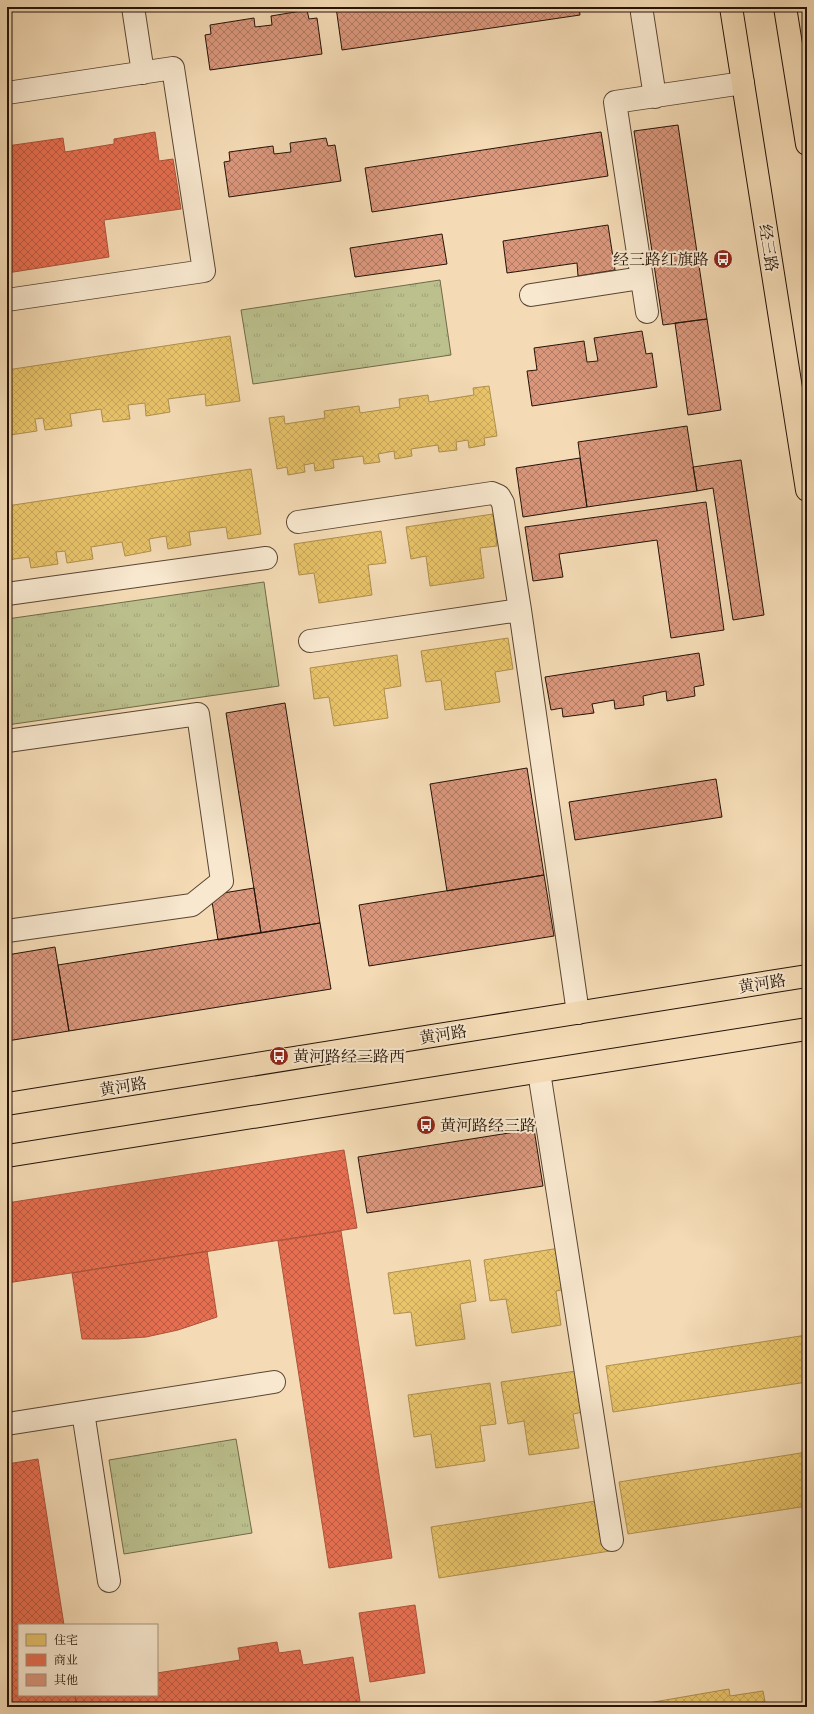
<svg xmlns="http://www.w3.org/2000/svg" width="814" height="1714" font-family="'IM FELL Great Primer','Noto Serif SC',serif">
<defs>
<pattern id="grass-tufts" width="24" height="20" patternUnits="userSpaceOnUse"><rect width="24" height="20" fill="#bbc08d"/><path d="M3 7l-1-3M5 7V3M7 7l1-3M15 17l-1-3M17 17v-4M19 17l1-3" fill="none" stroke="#a1a478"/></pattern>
<pattern id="homes-cross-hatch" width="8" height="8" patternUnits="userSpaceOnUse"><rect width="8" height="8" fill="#e9c46a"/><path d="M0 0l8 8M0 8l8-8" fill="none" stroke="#c8a85a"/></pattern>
<pattern id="shops-cross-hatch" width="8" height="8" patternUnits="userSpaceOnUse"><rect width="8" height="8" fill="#e76f51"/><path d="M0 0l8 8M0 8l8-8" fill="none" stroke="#bb5a41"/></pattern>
<pattern id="building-cross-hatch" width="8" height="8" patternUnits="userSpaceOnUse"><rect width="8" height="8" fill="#da977c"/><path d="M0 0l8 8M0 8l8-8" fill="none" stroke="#b17a64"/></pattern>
</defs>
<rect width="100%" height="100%" fill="#f4dbb5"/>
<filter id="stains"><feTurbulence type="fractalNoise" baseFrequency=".005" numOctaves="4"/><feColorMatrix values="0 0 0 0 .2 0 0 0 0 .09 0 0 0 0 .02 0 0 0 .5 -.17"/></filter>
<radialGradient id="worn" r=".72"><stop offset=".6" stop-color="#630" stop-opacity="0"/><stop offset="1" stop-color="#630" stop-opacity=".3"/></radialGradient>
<!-- grass -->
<path fill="url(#grass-tufts)" stroke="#706a4a" d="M 440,280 L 451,355 L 253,384 L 241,310 Z
M 264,582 L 279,686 L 7,725 L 7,619 Z
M 236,1439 L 252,1533 L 124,1554 L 109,1460 Z"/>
<!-- homes -->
<path fill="url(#homes-cross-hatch)" stroke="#ae8f4d" d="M 230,336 L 240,401 L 206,406 L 205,394 L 168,399 L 170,412 L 146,416 L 145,403 L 128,405 L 130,419 L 103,422 L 101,409 L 70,414 L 72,426 L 45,430 L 43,418 L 35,419 L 37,431 L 10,435 L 7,423 L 7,370 Z
M 489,386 L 497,436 L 484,438 L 485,445 L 469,448 L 468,440 L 456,442 L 457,450 L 439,452 L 438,445 L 411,449 L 412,456 L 395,459 L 394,451 L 378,454 L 380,462 L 364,464 L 363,456 L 333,460 L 334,468 L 315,471 L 314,463 L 304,465 L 305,472 L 288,475 L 287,467 L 277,469 L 269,418 L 284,416 L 285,424 L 325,418 L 324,411 L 359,406 L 360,413 L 400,407 L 399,399 L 428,395 L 429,402 L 474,395 L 473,388 Z
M 251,469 L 261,534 L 228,539 L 226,527 L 189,532 L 191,545 L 168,549 L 166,536 L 149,539 L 151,551 L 125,556 L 122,542 L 91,547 L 93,559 L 67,563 L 65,551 L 56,552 L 58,564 L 31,568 L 29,557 L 7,560 L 7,506 Z
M 493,514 L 497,546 L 480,548 L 484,578 L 430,586 L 426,556 L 411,559 L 406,527 Z
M 381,531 L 386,563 L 368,565 L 372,595 L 319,603 L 314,573 L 299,575 L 294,544 Z
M 508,638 L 513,669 L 495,672 L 500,702 L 445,710 L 441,680 L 426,682 L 421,651 Z
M 397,655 L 401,686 L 384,689 L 388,718 L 334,726 L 329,697 L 314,699 L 310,668 Z
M 566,1247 L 572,1288 L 556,1291 L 561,1325 L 512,1333 L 506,1299 L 490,1301 L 484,1260 Z
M 470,1260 L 476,1301 L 460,1304 L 465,1339 L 416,1346 L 411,1312 L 394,1314 L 388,1273 Z
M 807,1335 L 807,1382 L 613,1412 L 606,1366 Z
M 583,1370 L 589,1411 L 573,1414 L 579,1448 L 529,1455 L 524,1421 L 508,1424 L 501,1382 Z
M 490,1383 L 496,1424 L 480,1426 L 485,1461 L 436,1468 L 431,1434 L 414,1437 L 408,1395 Z
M 807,1452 L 807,1506 L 628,1534 L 619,1482 Z
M 602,1500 L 610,1551 L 439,1578 L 431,1527 Z
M 729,1689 L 730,1696 L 763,1691 L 766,1707 L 625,1707 Z"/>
<!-- shops -->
<path fill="url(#shops-cross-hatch)" stroke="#ad533b" d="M 155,132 L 159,161 L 173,159 L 181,209 L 104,220 L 109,257 L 7,273 L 7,146 L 63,138 L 65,152 L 114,144 L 114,139 Z
M 344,1150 L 357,1228 L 7,1283 L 7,1203 Z
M 341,1231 L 392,1558 L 329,1568 L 278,1241 Z
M 207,1251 L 217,1317 L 178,1330 L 146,1337 L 117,1339 L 82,1339 L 72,1273 Z
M 38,1459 L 64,1625 L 19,1625 L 19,1695 L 75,1695 L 77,1707 L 7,1707 L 7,1464 Z
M 415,1605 L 425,1673 L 370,1682 L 359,1613 Z
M 277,1642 L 279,1653 L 300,1650 L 303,1665 L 353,1657 L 360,1701 L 321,1707 L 77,1707 L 75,1695 L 157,1695 L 157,1673 L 240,1660 L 238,1648 Z"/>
<!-- building -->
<path fill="url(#building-cross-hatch)" stroke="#251308" d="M 336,7 L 579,7 L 580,15 L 342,50 Z
M 307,10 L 309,19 L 317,18 L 322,54 L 210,70 L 205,35 L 211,34 L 210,25 L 254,18 L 255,27 L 272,25 L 271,16 Z
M 678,125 L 707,319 L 663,325 L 634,131 Z
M 601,132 L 608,176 L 372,212 L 365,168 Z
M 326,138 L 328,146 L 335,145 L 341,181 L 229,197 L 224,162 L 230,161 L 229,152 L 273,146 L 274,154 L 291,152 L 290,143 Z
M 608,225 L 615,270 L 578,276 L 577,263 L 507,273 L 503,241 Z
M 442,234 L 447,264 L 355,277 L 350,248 Z
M 707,319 L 721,410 L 688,415 L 675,323 Z
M 642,331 L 646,354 L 652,353 L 657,387 L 532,406 L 527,371 L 537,370 L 534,348 L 584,341 L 587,362 L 598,361 L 594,338 Z
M 687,426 L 697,491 L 587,507 L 578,442 Z
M 580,458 L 587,507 L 523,517 L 516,468 Z
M 741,460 L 764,615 L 733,620 L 713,488 L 697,491 L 693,467 Z
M 706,502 L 724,630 L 671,638 L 657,540 L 559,554 L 563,577 L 533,581 L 525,527 Z
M 699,653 L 704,685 L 694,687 L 695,696 L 667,701 L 666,691 L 643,696 L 644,705 L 615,709 L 614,700 L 592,704 L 594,713 L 563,717 L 562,708 L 551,710 L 545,677 Z
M 285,703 L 320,923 L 261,933 L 226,713 Z
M 527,768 L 544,875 L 447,891 L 430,784 Z
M 716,779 L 722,817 L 575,840 L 569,802 Z
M 544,875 L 554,936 L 369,966 L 359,905 Z
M 254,888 L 261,933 L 218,940 L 211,895 Z
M 320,923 L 331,989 L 69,1031 L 58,965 Z
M 55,947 L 69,1031 L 7,1041 L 7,955 Z
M 534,1129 L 543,1186 L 367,1213 L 358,1157 Z"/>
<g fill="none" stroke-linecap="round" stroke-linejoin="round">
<!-- minor casing -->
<g stroke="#594533" stroke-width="24">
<path id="minor" d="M 133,7 L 143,73
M 642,13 L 655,97
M 7,93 L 173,68 L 204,271 L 7,300
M 531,295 L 641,278
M 647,312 L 615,102 L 743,83
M 298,522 L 492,493 L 499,496 L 503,503 L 520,610 L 578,1013
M 7,594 L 266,558
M 310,641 L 520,610
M 7,741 L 198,714 L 222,881 L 192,905 L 7,931
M 539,1072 L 612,1540
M 83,1412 L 109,1581
M 7,1424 L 274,1382"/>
</g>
<!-- major casing -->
<g stroke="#251308" stroke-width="24">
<path id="major" d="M 731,7 L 807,490
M 785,7 L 807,144
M 7,1104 L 807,976
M 7,1156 L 807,1029"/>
</g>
<!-- minor -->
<use href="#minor" stroke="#f8e8cf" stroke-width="22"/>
<!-- major -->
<use href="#major" stroke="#f4dbb5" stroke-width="22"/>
</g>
<!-- icons -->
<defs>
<g id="bus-disc" transform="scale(1)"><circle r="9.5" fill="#8f2418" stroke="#f8e8cf"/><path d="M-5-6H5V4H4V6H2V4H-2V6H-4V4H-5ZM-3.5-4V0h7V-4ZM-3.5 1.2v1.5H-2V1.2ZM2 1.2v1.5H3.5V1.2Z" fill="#fff"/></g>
</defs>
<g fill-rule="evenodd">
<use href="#bus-disc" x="723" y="259"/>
<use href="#bus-disc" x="279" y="1056"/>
<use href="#bus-disc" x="426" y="1125"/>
</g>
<g text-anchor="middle" stroke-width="4" stroke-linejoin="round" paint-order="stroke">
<!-- street labels -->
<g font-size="16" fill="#251308" stroke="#f8e8cf">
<text transform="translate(769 248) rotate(81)" y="6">经三路</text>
<text transform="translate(762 983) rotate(-9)" y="6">黄河路</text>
<text transform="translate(443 1034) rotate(-9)" y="6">黄河路</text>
<text transform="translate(123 1086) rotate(-9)" y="6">黄河路</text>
</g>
<!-- poi labels -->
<g font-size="16" fill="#251308" stroke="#f8e8cf" text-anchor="start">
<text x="709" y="265" text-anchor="end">经三路红旗路</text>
<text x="293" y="1062">黄河路经三路西</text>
<text x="440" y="1131">黄河路经三路</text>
</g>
</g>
<!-- margin -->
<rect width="814" height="1714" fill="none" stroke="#f4dbb5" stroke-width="24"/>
<rect x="8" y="8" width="798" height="1698" fill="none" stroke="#251308" stroke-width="2"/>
<rect x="12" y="12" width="790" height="1690" fill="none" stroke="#251308"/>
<!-- legend -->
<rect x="18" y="1624" width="140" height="72" fill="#f8e8cf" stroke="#a4937f"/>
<rect x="26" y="1634" width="20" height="12" fill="#e9c46a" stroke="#a4937f"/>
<text x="54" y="1644" font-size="12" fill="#251308">住宅</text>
<rect x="26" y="1654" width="20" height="12" fill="#e76f51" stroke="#a4937f"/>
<text x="54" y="1664" font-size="12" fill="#251308">商业</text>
<rect x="26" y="1674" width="20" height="12" fill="#da977c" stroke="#a4937f"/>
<text x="54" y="1684" font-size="12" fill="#251308">其他</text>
<rect width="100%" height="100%" filter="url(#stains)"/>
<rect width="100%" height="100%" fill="url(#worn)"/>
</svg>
